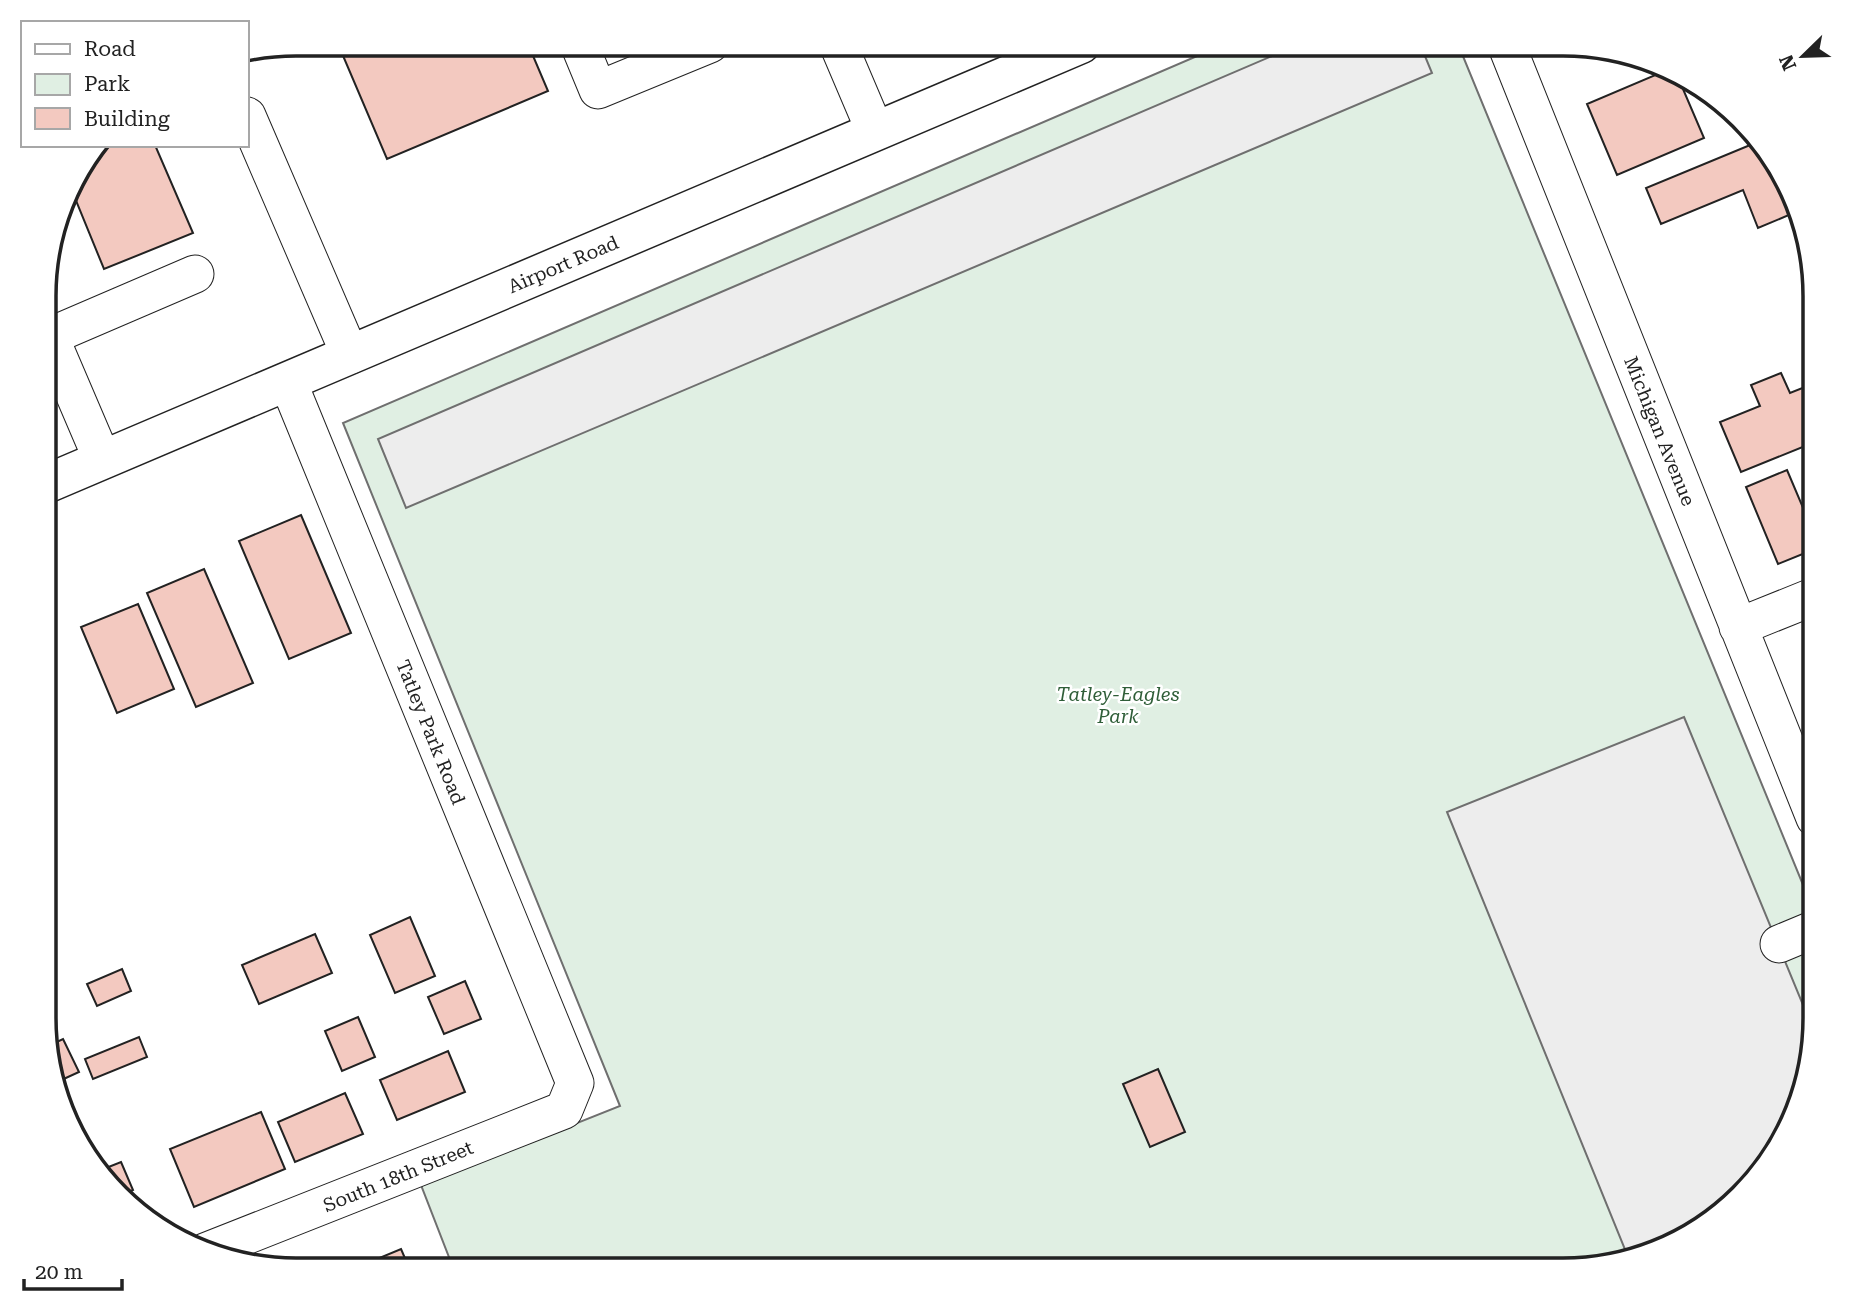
<svg xmlns="http://www.w3.org/2000/svg" width="1859" height="1314" font-family="'Roboto Serif',serif">
<rect width="100%" height="100%" fill="#fff"/>
<!-- green -->
<path fill="#e0efe3" stroke="#6f6f6f" stroke-width="2" d="M 1225,44 L 1458,44 L 1815,914 L 1815,1034 L 1796,1114 L 1763,1172 L 1675,1244 L 1563,1270 L 454,1270 L 421,1185 L 620,1106 L 343,423 Z"/>
<!-- parking -->
<path fill="#ededed" stroke="#6f6f6f" stroke-width="2" d="M 1300,44 L 1420,44 L 1432,73 L 406,508 L 378,439 Z
M 1684,717 L 1815,1034 L 1796,1114 L 1763,1172 L 1705,1219 L 1626,1252 L 1447,812 Z"/>
<!-- building -->
<path fill="#f3c9c0" stroke="#222" stroke-width="2" d="M 338,44 L 528,44 L 548,91 L 387,159 Z
M 1667,70 L 1677,75 L 1704,138 L 1617,175 L 1587,104 Z
M 1755,143 L 1789,184 L 1796,212 L 1758,228 L 1743,190 L 1661,224 L 1646,188 Z
M 100,145 L 155,145 L 193,233 L 104,269 L 70,186 Z
M 1781,373 L 1790,393 L 1815,383 L 1815,442 L 1741,472 L 1720,422 L 1760,406 L 1751,385 Z
M 1787,470 L 1815,536 L 1815,549 L 1778,564 L 1746,487 Z
M 301,515 L 351,633 L 289,659 L 239,541 Z
M 204,569 L 253,683 L 196,707 L 147,593 Z
M 138,604 L 174,689 L 117,713 L 81,627 Z
M 410,917 L 435,976 L 395,993 L 370,935 Z
M 315,934 L 332,973 L 259,1004 L 242,965 Z
M 122,969 L 131,991 L 97,1006 L 87,984 Z
M 465,981 L 481,1019 L 444,1034 L 428,997 Z
M 358,1017 L 375,1057 L 342,1071 L 325,1031 Z
M 139,1037 L 147,1057 L 93,1079 L 85,1059 Z
M 63,1039 L 79,1072 L 57,1082 L 46,1047 Z
M 448,1051 L 465,1092 L 397,1120 L 380,1080 Z
M 1158,1069 L 1185,1132 L 1150,1147 L 1123,1084 Z
M 345,1093 L 363,1134 L 295,1162 L 278,1122 Z
M 261,1112 L 285,1169 L 194,1207 L 170,1149 Z
M 121,1162 L 133,1190 L 122,1195 L 101,1170 Z
M 401,1249 L 410,1270 L 353,1270 L 353,1269 Z"/>
<g fill="none" stroke-linecap="round" stroke-linejoin="round">
<!-- minor casing -->
<g stroke="#222" stroke-width="39">
<path id="minor" d="M 579,44 L 598,90 L 710,44
M 838,44 L 875,131
M 1506,44 L 1815,818
M 247,116 L 350,355
M 46,328 L 102,459
M 46,338 L 195,274
M 1738,627 L 1815,596
M 1779,944 L 1815,929
M 205,1252 L 564,1110 L 575,1083 L 288,382"/>
</g>
<!-- major casing -->
<g stroke="#222" stroke-width="41">
<path id="major" d="M 46,484 L 1081,44"/>
</g>
<!-- minor -->
<use href="#minor" stroke="#fff" stroke-width="37"/>
<!-- major -->
<use href="#major" stroke="#fff" stroke-width="38"/>
</g>
<g text-anchor="middle" stroke-width="5" stroke-linejoin="round" paint-order="stroke">
<!-- street labels -->
<g font-size="19" fill="#222" stroke="#fff">
<text transform="translate(563 264) rotate(-23)" y="7">Airport Road</text>
<text transform="translate(1660 431) rotate(68)" y="7">Michigan Avenue</text>
<text transform="translate(431 732) rotate(68)" y="7">Tatley Park Road</text>
<text transform="translate(398 1176) rotate(-22)" y="7">South 18th Street</text>
</g>
<!-- park labels -->
<g font-size="19" font-style="italic" fill="#2f5e38" stroke="#fff">
<text x="1118" y="701">Tatley-Eagles<tspan x="1118" dy="22">Park</tspan></text>
</g>
</g>
<!-- crop -->
<path d="M0 0H1859V1314H0ZM296 56H1563A240 240 0 0 1 1803 296V1018A240 240 0 0 1 1563 1258H296A240 240 0 0 1 56 1018V296A240 240 0 0 1 296 56Z" fill="#fff" fill-rule="evenodd"/>
<path fill="none" stroke="#222" stroke-width="3.5" d="M296 56H1563A240 240 0 0 1 1803 296V1018A240 240 0 0 1 1563 1258H296A240 240 0 0 1 56 1018V296A240 240 0 0 1 296 56Z"/>
<!-- legend -->
<rect x="21" y="21" width="228" height="126" fill="#ffffff" stroke="#a7a7a7" stroke-width="2"/>
<rect x="35" y="44" width="35" height="10" fill="#ffffff" stroke="#a7a7a7" stroke-width="2"/>
<text x="84" y="56" font-size="21" fill="#222222">Road</text>
<rect x="35" y="74" width="35" height="21" fill="#e0efe3" stroke="#a7a7a7" stroke-width="2"/>
<text x="84" y="91" font-size="21" fill="#222222">Park</text>
<rect x="35" y="108" width="35" height="21" fill="#f3c9c0" stroke="#a7a7a7" stroke-width="2"/>
<text x="84" y="126" font-size="21" fill="#222222">Building</text>
<!-- north arrow -->
<g transform="translate(1803 56) rotate(247)" stroke="#ffffff" stroke-width="5" paint-order="stroke">
<path d="M0-5L12 26L0 18L-12 26Z" fill="#222222"/>
<text y="-10" font-size="19" font-weight="bold" text-anchor="middle" fill="#222222">N</text>
</g>
<!-- scale -->
<path d="M24 1279v10h98v-10" fill="none" stroke="#222222" stroke-width="3.5"/>
<text x="35" y="1279" font-size="21" fill="#222222" stroke="#ffffff" stroke-width="5" paint-order="stroke">20 m</text>
</svg>
